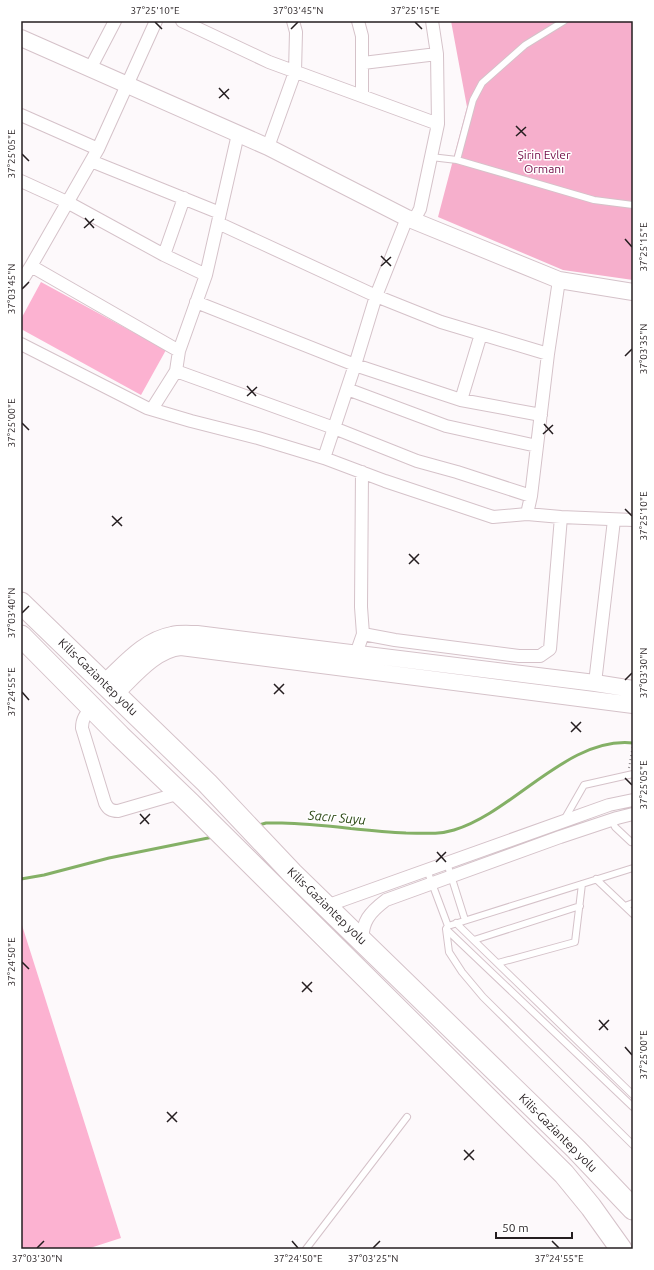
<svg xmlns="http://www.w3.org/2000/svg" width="654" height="1270" font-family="Ubuntu,sans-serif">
<rect width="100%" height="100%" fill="#fdf9fb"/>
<!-- green -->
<path fill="#fcb2d1" d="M 41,282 L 166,350 L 141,395 L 21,329 L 21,319 Z
M 21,922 L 121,1238 L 87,1249 L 21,1249 Z"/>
<!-- forest -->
<path fill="#f6afcc" d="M 451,21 L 633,21 L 633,280 L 563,270 L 438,217 L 467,107 Z"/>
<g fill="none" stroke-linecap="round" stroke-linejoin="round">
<!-- stream -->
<path stroke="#84b066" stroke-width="3" d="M 259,825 L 266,823 L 282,823 C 323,824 364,831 406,833 C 422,833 438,835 454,830 C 514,812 568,736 633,743
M 21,879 L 44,875 L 109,858 L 213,837"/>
<!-- lane casing -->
<g stroke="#d5c2c9" stroke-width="8">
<path id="lane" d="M 431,157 L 457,160 L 594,200 L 633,205
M 457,160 L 473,100 L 482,83 L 525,45 L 564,21
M 611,819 L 615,827 L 631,842
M 564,820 L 584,785 L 633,774
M 447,863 L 465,920
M 633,868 L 448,926 L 446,929 L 633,1107
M 427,870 L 448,926
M 596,879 L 633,914
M 625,906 L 633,903
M 456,923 L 633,1095
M 446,929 L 449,952 L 462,972 L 483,997 L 633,1145
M 474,940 L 580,906
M 498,963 L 575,942 L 582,884
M 306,1249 L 407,1117"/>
</g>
<!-- street casing -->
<g stroke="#d5c2c9" stroke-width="14">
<path id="street" d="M 182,21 L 269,62 L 438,124 L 420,209 L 414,220
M 358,21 L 362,36 L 362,96
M 432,21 L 437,54 L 438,124
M 363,63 L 437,54
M 90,69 L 115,21
M 21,115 L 98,149
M 268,147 L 295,72 L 296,32 L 293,21
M 91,161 L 220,213
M 21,181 L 67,202 L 164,255 L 206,275
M 218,223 L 376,296 L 441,322 L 548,354
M 164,255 L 184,198
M 31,266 L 98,149 L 156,21
M 21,282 L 31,266 L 179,351 L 176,371 L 152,409
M 196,302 L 355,365 L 461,400 L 541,415
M 21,344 L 147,408 L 191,421 L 258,438 L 324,458 L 385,481 L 493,517 L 527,514 L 561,517 L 633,520
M 179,351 L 206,275 L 238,134
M 176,371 L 334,428 L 417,461 L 457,472 L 531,496
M 347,389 L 446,426 L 537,446
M 461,400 L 481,334
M 324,458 L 355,365 L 376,296 L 407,218
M 527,514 L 531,496 L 548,354 L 559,280
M 363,634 L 395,640 L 519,656 L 540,656 L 550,649 L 561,517
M 356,654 L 363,634 L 361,607 L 362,472
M 595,683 L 614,520
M 92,708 C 85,715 82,719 82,728 L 105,803 C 108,809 111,811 118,811 L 180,793
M 326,906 L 609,805 L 633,800
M 363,942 C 361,922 370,912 386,900 L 560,837 L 617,818 L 633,814"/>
</g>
<!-- secondary casing -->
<g stroke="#d5c2c9" stroke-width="18">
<path id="secondary" d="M 21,38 L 268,147 L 407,218 L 559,280 L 633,292
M 104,683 C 124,665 144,640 172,635 C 180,633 189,634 197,634 L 595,683 L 633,689
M 115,694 C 133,677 155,649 181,647 L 633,705"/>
</g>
<!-- highway casing -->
<g stroke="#d5c2c9" stroke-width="23">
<path id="highway" d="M 21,603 L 207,783 L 292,873 L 576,1149 L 633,1209
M 21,636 L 120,736 L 190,803 L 564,1174 L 591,1207 L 621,1249"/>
</g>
<!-- path -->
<path stroke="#908b8d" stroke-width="2" stroke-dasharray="1 3" stroke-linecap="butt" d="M 629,768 L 633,745"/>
<!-- lane -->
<use href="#lane" stroke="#fff" stroke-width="6"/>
<!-- street -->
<use href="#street" stroke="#fff" stroke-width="12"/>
<!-- secondary -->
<use href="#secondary" stroke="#fff" stroke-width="16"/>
<!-- highway -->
<use href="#highway" stroke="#fff" stroke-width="21"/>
</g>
<!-- ticks -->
<path fill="none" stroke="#251e20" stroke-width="1.5" d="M 155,22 L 162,29M 415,22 L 422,29M 291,29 L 298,22M 219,88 L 229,99M 219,98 L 229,89M 516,126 L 526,136M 516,136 L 526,127M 22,154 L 29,161M 85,218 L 94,228M 84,228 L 94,219M 625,239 L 632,247M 381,256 L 391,266M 381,266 L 391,257M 22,289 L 29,282M 625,356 L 632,349M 247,386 L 256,396M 247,396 L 257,387M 22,423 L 29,430M 544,424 L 553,434M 543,434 L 553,425M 625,509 L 632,516M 112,516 L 122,526M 112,526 L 122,517M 409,554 L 419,564M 409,564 L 419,554M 22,613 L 29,606M 625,680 L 632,673M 274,684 L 284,694M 22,692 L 29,700M 274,694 L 284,684M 571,722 L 581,732M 571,732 L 581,722M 625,778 L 632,785M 140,814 L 149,824M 140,824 L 150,814M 437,852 L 446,862M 436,862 L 446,852M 22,962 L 29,969M 302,982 L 312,992M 302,992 L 312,982M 599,1020 L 608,1030M 599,1030 L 609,1020M 625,1047 L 632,1055M 167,1112 L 177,1122M 167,1122 L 177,1112M 464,1150 L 474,1160M 464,1160 L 474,1150M 292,1241 L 298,1248M 552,1241 L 559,1248M 37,1248 L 44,1241M 373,1248 L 380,1241"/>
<g text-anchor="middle" stroke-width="3" stroke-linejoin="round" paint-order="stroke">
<!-- park labels -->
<g font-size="12" fill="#720b46" stroke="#fff">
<text x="544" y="159">Şirin Evler<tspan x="544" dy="14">Ormanı</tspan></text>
</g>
<!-- street labels -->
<g font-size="12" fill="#251e20" stroke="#fff">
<text transform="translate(98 677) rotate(44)" y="4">Kilis-Gaziantep yolu</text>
<text transform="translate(327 906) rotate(44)" y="4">Kilis-Gaziantep yolu</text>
<text transform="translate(558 1133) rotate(45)" y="4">Kilis-Gaziantep yolu</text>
</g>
<!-- water labels -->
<g font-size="13" font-style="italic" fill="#2a4612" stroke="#fff">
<text transform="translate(337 817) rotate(5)" y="5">Sacır Suyu</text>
</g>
</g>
<!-- border -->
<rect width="654" height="1270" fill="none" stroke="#ffffff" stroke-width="44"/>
<!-- scale -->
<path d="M496 1232v6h76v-6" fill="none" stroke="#251e20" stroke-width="2"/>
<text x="502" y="1232" font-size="12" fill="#251e20" stroke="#ffffff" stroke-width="3" paint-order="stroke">50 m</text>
<rect x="22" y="22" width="610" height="1226" fill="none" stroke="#251e20" stroke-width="1.5"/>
<g font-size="10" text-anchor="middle" fill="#251e20">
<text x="155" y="14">37°25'10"E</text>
<text x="298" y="14">37°03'45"N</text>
<text x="415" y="14">37°25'15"E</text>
<text transform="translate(11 154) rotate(-90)" y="4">37°25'05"E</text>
<text transform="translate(643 247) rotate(-90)" y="4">37°25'15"E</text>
<text transform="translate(11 289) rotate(-90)" y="4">37°03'45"N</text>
<text transform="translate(643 349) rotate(-90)" y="4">37°03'35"N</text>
<text transform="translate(11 423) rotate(-90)" y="4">37°25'00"E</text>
<text transform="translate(643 516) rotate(-90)" y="4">37°25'10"E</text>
<text transform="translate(11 613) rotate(-90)" y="4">37°03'40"N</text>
<text transform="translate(643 673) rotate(-90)" y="4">37°03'30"N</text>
<text transform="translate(11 692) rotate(-90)" y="4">37°24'55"E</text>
<text transform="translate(643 785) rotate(-90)" y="4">37°25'05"E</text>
<text transform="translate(11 962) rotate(-90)" y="4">37°24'50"E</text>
<text transform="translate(643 1055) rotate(-90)" y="4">37°25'00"E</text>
<text x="37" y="1262">37°03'30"N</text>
<text x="298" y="1262">37°24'50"E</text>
<text x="373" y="1262">37°03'25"N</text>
<text x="559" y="1262">37°24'55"E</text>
</g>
</svg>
